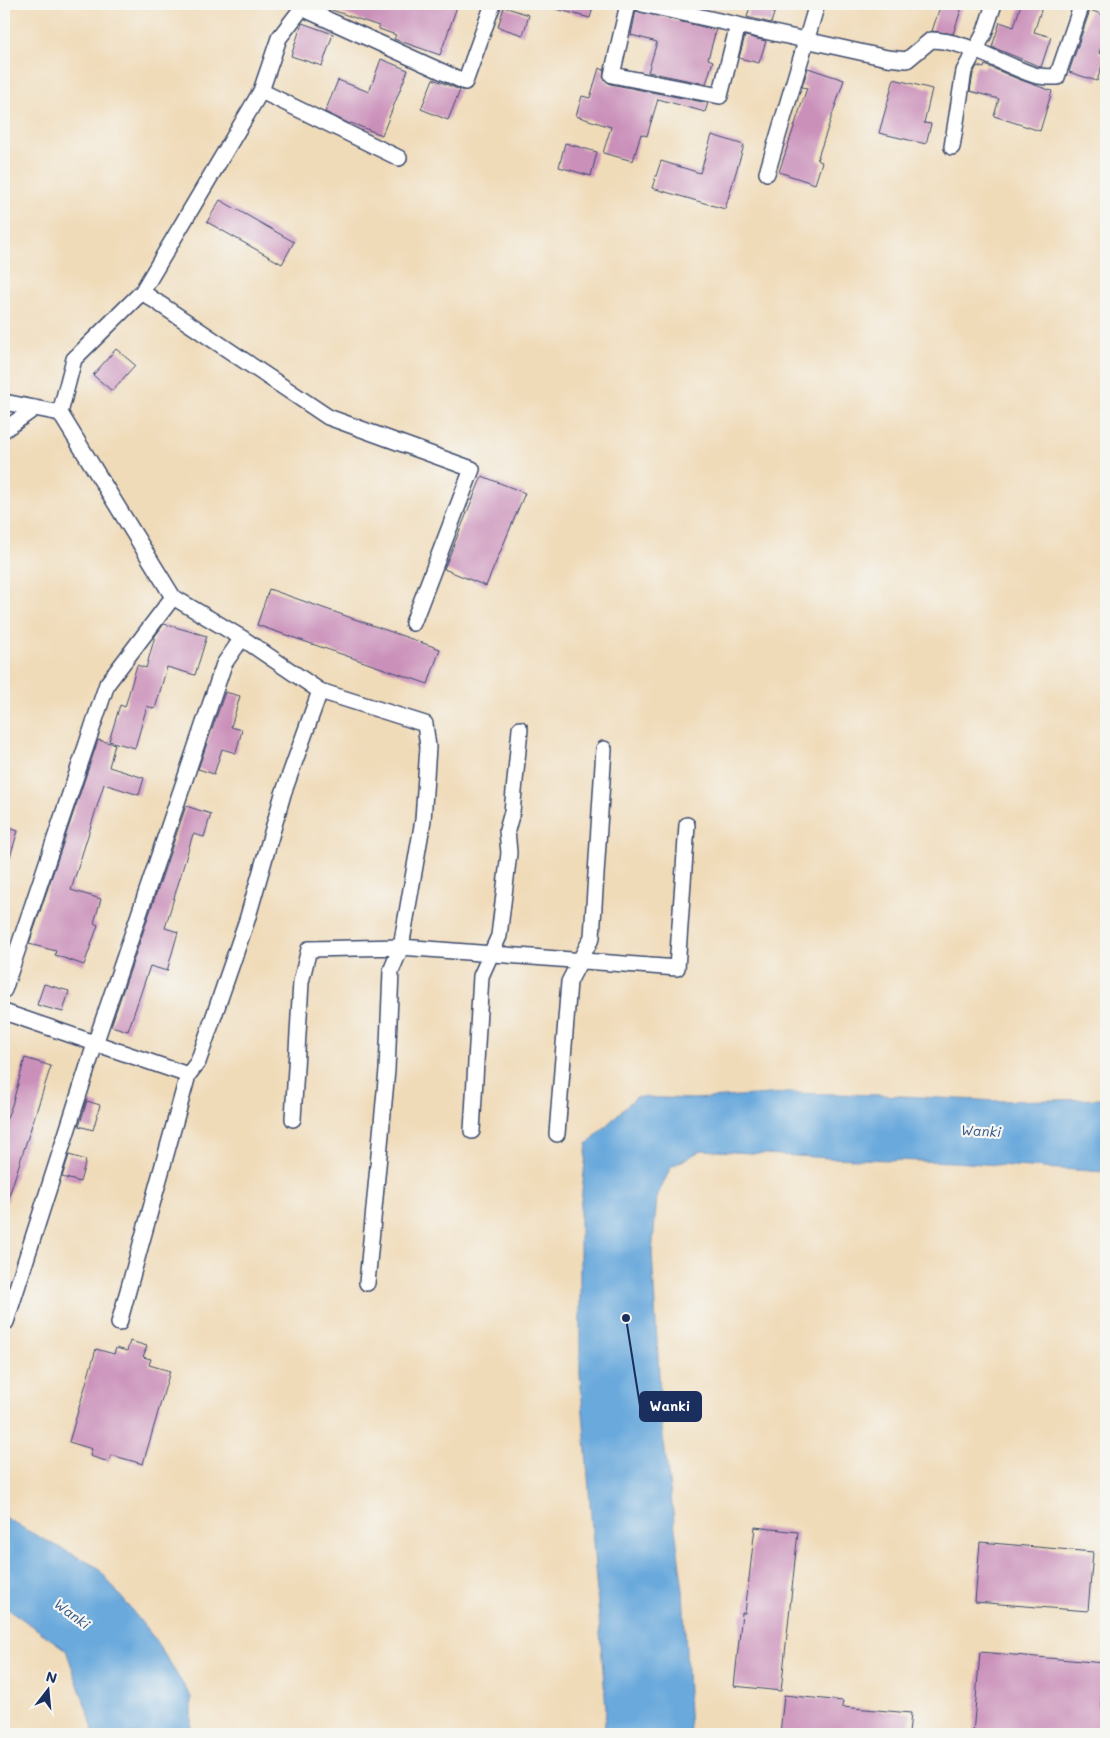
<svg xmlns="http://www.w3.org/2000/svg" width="1110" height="1738" font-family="Mali,sans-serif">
<rect width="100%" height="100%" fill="#f6f6f2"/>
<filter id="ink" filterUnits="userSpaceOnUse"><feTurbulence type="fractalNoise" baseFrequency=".02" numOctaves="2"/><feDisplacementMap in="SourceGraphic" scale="10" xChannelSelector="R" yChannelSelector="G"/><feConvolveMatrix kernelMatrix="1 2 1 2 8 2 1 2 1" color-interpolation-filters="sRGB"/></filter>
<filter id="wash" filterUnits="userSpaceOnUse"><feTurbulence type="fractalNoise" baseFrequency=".0096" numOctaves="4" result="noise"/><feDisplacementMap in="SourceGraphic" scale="20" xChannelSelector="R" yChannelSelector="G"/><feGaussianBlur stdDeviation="1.12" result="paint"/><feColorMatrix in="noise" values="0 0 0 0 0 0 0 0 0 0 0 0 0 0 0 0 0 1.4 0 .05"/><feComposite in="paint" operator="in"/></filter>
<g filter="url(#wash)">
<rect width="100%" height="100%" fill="#f0dbb9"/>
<!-- water -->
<path fill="#69a9dc" stroke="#426c9d" d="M 785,1093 L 882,1095 L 998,1101 L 1106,1099 L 1106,1172 L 953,1162 L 828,1158 L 702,1150 L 671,1167 L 657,1197 L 652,1253 L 662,1428 L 683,1590 L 690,1734 L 604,1734 L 606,1709 L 580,1374 L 580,1210 L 587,1144 L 636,1097 L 694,1099 Z
M 4,1517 L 28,1531 L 97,1567 L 154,1638 L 191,1697 L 191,1734 L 93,1734 L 92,1725 L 66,1650 L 4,1606 Z"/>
<g id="blocks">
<!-- building -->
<path fill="#ca90ba" d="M 321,4 L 458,4 L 440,55 L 394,39 L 396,35 L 379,29 L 379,26 L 320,6 Z
M 553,4 L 594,4 L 590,18 L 552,8 Z
M 751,4 L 777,4 L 771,23 L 747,17 Z
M 941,4 L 963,4 L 953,34 L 932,31 Z
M 1021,4 L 1043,4 L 1034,32 L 1051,37 L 1041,67 L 992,47 L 1000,22 L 1014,27 Z
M 504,7 L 529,15 L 523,35 L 498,27 Z
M 1090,10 L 1106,16 L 1106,31 L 1099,53 L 1105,55 L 1097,81 L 1069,72 Z
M 636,11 L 716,30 L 708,59 L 713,61 L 706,84 L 648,72 L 657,42 L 631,35 Z
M 302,23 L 333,34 L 322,66 L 291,56 Z
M 745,36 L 766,41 L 759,63 L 739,58 Z
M 381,59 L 408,70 L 382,135 L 351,123 L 350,124 L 325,112 L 338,80 L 369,92 Z
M 985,65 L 1018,79 L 1052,91 L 1040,131 L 994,116 L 999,99 L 970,91 L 973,74 L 977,66 L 984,68 Z
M 599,68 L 604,70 L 603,78 L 610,84 L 708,103 L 705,112 L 658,99 L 647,136 L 641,134 L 633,161 L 603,153 L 611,127 L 576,116 L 582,96 L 590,98 Z
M 808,68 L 844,80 L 817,160 L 822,162 L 815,184 L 779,172 L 807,88 L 802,87 Z
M 433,79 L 460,90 L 448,120 L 421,109 Z
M 894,79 L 932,89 L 924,123 L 931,124 L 926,144 L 879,133 Z
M 712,135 L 744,145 L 725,209 L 652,188 L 661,161 L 700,173 Z
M 565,143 L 597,152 L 591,176 L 559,167 Z
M 220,200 L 294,242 L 282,264 L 207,222 Z
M 116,349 L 135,365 L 112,391 L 93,375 Z
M 482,476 L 525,493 L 486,586 L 444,569 Z
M 269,589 L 440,649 L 428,684 L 257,625 Z
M 164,624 L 207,636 L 195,675 L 167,667 L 155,709 L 147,706 L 135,748 L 109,741 L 120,705 L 125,707 L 137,665 L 146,668 L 155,636 Z
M 225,692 L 240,696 L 231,727 L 242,730 L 236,753 L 222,749 L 214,774 L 198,769 Z
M 98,740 L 115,744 L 109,767 L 144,778 L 139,795 L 104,784 L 71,890 L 101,899 L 94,923 L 98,925 L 84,965 L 55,955 L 56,951 L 29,944 Z
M 186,806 L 211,814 L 204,837 L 193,834 L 165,928 L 178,932 L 167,971 L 150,966 L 128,1031 L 111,1026 Z
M 4,826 L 18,831 L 7,866 L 4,865 Z
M 44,984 L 69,991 L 63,1012 L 37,1005 Z
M 25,1058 L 51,1066 L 7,1202 L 4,1202 L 4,1125 L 12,1105 Z
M 87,1101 L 100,1105 L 93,1130 L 79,1126 Z
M 69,1155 L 86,1160 L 80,1182 L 62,1177 Z
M 130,1341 L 147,1346 L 143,1357 L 151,1359 L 149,1365 L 170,1371 L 143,1464 L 111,1455 L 109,1462 L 90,1456 L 92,1449 L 69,1442 L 96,1349 L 114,1354 L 116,1348 L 127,1351 Z
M 755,1527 L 798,1532 L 781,1691 L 734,1686 L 742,1613 L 745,1613 Z
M 980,1542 L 1093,1552 L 1088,1611 L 975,1602 Z
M 980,1652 L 1104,1663 L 1101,1694 L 1102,1708 L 1106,1720 L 1106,1734 L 973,1734 Z
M 784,1695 L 843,1701 L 842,1707 L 911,1713 L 909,1734 L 780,1734 Z"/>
</g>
</g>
<g filter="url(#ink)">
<use href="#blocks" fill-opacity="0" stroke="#3b496c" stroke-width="1"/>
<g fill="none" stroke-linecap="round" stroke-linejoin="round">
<!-- minor casing -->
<g stroke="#3b496c" stroke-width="18">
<path id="minor" d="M 628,4 L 612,75 L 720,96 L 738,25
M 642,4 L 887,58 L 907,60 L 931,40 C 965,40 1001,64 1034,75 C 1041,77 1049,77 1057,77 L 1082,4
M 302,8 L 465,82 L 493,4
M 261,91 L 399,158
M 952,147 L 964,71 L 984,34 L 994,4
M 767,173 L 817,4
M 142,292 L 328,417 L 472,469 L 413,623
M 4,402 L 60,413 L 74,359 L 142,292 L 261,91 L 279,38 L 302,8 L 303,4
M 60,413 L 173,597 L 242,638 L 320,691 L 425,724 L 428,747 L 423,820 L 401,947 L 391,971 L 387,1070 L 367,1283
M 4,430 L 35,408
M 4,990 L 107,684 L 173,597
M 4,1012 L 188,1075
M 293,1119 L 301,982 L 309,949 L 401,947 L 677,968 L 687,825
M 472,1131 L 481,976 L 499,936 L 509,853 L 507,830 L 512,812 L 520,729
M 557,1134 L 569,982 L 592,937 L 604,749
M 6,1322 L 95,1044 L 224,664 L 242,638
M 119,1323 L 188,1075 L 198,1062 L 247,920 L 283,794 L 320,691"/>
</g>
<!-- minor -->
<use href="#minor" stroke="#fff" stroke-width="15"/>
</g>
</g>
<g text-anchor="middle" stroke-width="4.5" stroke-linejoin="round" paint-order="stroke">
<!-- water labels -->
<g font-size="14" font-style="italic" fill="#325484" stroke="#f6f6f2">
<text transform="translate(981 1131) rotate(3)" y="5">Wanki</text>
<text transform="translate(72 1614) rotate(37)" y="5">Wanki</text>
</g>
</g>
<!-- callouts -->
<path fill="none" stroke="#1b2f5e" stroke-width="2" d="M626 1318L640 1406"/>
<circle fill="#1b2f5e" stroke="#f6f6f2" stroke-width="2" cx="626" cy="1318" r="5"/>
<rect fill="#1b2f5e" stroke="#1b2f5e" stroke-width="2" x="640" y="1392" width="61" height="29" rx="5"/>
<g font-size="14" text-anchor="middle" font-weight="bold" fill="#fff">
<text x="670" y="1411">Wanki</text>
</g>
<!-- margin -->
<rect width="1110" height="1738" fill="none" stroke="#f6f6f2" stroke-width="20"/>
<!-- north arrow -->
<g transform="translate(48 1690) rotate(16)" stroke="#f6f6f2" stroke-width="4" paint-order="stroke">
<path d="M0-4L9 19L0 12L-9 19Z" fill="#1b2f5e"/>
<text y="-8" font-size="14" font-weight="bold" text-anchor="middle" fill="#1b2f5e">N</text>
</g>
</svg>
